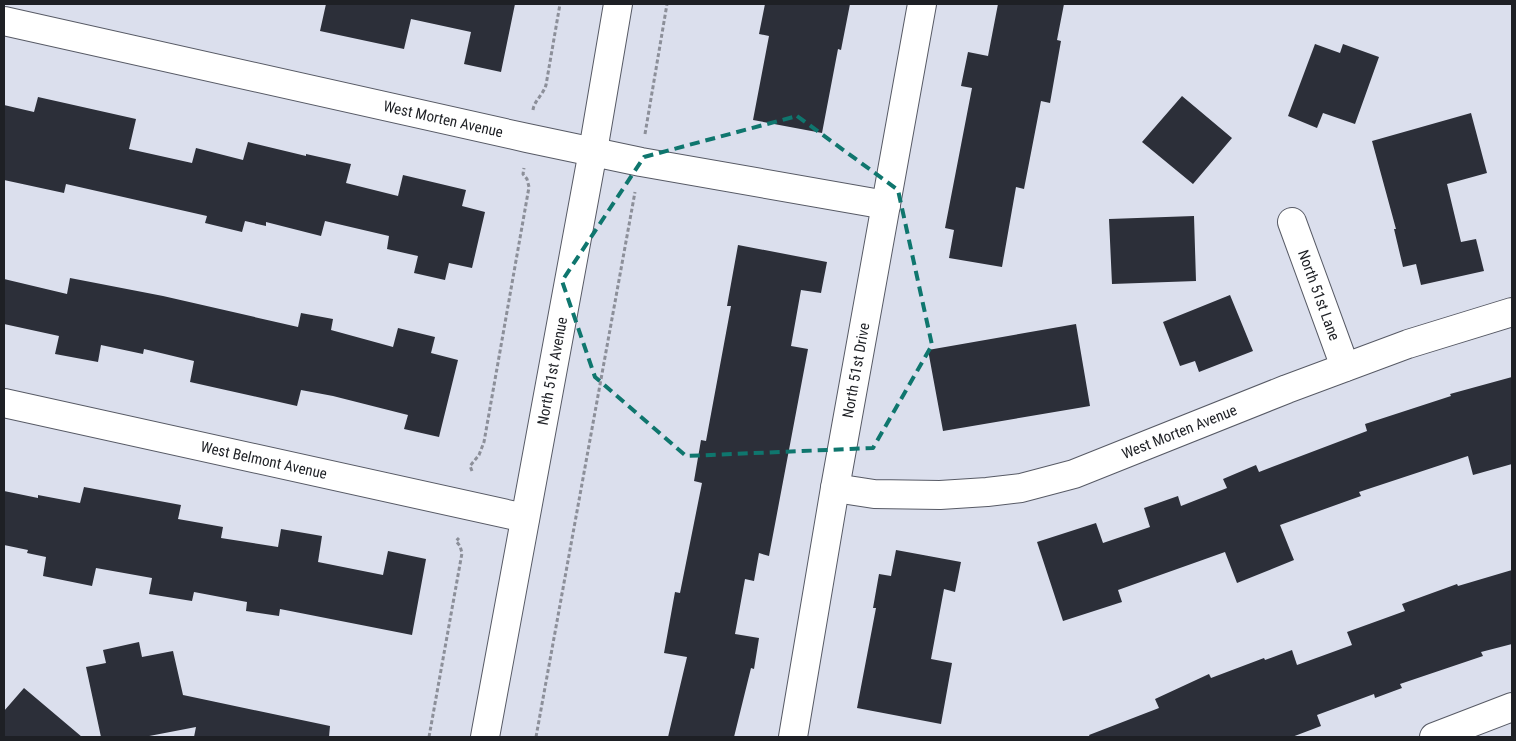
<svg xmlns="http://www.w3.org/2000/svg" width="1516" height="741" font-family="'Roboto Condensed',sans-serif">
<rect width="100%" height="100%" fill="#dbdfed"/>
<!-- building -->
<path fill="#2c2f39" d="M 326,4 L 515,4 L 501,72 L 464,64 L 471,32 L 411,19 L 404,49 L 320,31 Z
M 765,4 L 850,4 L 841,50 L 838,49 L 822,133 L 753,120 L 769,36 L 759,34 Z
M 998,4 L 1064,4 L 1057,40 L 1061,41 L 1050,103 L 1041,101 L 1024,189 L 1016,187 L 1002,267 L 949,258 L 954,230 L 945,228 L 972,88 L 961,86 L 968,52 L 988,56 Z
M 1315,44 L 1340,53 L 1343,44 L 1379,57 L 1355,124 L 1323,113 L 1317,128 L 1288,116 Z
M 1182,96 L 1232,138 L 1193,184 L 1142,142 Z
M 38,97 L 136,119 L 129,149 L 192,163 L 196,148 L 243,160 L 248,142 L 306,156 L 306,154 L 351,164 L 346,183 L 398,196 L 403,175 L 466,190 L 462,206 L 485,212 L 472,268 L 449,263 L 445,280 L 414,273 L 418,256 L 387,249 L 389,236 L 325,221 L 321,236 L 266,222 L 266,226 L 245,221 L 242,232 L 205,223 L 207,216 L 66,184 L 64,193 L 4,180 L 4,105 L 34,112 Z
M 1471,113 L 1487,173 L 1447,184 L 1461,242 L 1476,239 L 1484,271 L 1421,285 L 1416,264 L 1403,267 L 1394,229 L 1396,229 L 1372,141 Z
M 1194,216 L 1196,281 L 1112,284 L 1109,219 Z
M 738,245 L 827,262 L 821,293 L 801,290 L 791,346 L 808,349 L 769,556 L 759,553 L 754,581 L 745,579 L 735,634 L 759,638 L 754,669 L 751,668 L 734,737 L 668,737 L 687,657 L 664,653 L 675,592 L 680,593 L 702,483 L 694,481 L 701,440 L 706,441 L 731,306 L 727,306 Z
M 70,278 L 163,296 L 298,327 L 301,313 L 333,319 L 331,330 L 393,347 L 398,328 L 435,337 L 431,353 L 458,360 L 439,437 L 404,429 L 408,415 L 333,396 L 301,390 L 297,406 L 190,382 L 194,361 L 144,349 L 143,354 L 101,345 L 98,362 L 55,354 L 59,336 L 4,324 L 4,279 L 67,294 Z
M 1230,295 L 1253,351 L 1199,372 L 1195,361 L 1180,366 L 1163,322 Z
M 1076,324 L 1090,406 L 943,431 L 928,350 Z
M 1512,377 L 1512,464 L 1473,475 L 1468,456 L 1359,492 L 1361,496 L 1280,525 L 1294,560 L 1237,583 L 1225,552 L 1118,590 L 1122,602 L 1063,621 L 1037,542 L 1096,523 L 1103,543 L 1150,527 L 1144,508 L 1178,496 L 1181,506 L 1227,488 L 1223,479 L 1256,465 L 1259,472 L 1367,431 L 1365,424 L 1451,396 L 1450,394 Z
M 84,487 L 181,505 L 178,519 L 223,527 L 221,538 L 278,547 L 281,529 L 322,536 L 318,562 L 383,575 L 388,551 L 426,559 L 412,635 L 280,609 L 279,616 L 246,611 L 247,602 L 194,592 L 192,601 L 149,594 L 152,578 L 96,568 L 92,586 L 43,576 L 46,557 L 27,553 L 28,550 L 4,545 L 4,491 L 38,498 L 38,495 L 80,503 Z
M 896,550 L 961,562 L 955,592 L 944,589 L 931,659 L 952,663 L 941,724 L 857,708 L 876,608 L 873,608 L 879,574 L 891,576 Z
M 1512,570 L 1512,644 L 1481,652 L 1483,656 L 1400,684 L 1402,688 L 1375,698 L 1374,694 L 1317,715 L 1321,726 L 1292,737 L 1090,737 L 1089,735 L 1159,708 L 1155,699 L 1209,674 L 1211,678 L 1264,658 L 1265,660 L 1292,650 L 1297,665 L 1352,645 L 1347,632 L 1405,611 L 1402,604 L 1457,584 L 1458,586 Z
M 139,642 L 142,657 L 173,651 L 183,695 L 330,726 L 329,737 L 194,737 L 196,727 L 144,737 L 101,737 L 86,667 L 106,663 L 103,650 Z
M 24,688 L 82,737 L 4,737 L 4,711 Z"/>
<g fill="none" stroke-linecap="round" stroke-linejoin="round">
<!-- minor casing -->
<g stroke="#575a65" stroke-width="30">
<g id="minor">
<path id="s1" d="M 4,21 L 527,138 L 641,162 L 886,205"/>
<path id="s2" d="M 1292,222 L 1345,367"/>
<path id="s3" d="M 4,403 L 525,518"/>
<path id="s4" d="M 835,488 L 874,494 L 940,495 L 987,492 L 1021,488 L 1074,474 L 1287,389 L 1408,344 L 1512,312"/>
<path id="s5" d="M 793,737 L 835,488 L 922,4"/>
<path d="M 1434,737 L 1512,707"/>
</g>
</g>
<!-- major casing -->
<g stroke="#575a65" stroke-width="30">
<g id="major">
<path id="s6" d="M 485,737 L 593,151 L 618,4"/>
</g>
</g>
<!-- path -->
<path stroke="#8c8f99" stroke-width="3" stroke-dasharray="4 2.5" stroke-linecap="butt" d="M 533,110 C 534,101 543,95 546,85 L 560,4
M 645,134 L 667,4
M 472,471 L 470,466 L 479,455 L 484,442 L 529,187 L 527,179 L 523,174 L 524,168
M 429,737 L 462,553 L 460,546 L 456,541 L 459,538
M 536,737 L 635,192"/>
<!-- minor -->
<use href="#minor" stroke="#fff" stroke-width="28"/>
<!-- major -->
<use href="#major" stroke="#fff" stroke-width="28"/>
</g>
<!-- marked area -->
<path fill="none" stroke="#0f766e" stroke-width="4" stroke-dasharray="10 6" stroke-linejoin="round" d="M 797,116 L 898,190 L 932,345 L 873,448 L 686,456 L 595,377 L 562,281 L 644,157 Z"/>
<g text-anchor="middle" stroke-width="5" stroke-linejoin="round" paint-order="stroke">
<!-- street labels -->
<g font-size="15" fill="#1e2025" stroke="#e9edfa">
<text dy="5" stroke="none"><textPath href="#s1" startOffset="450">West Morten Avenue</textPath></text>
<text dy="5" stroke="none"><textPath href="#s2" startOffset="78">North 51st Lane</textPath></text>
<text dy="5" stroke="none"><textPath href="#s5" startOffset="372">North 51st Drive</textPath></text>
<text dy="5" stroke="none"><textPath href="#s6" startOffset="372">North 51st Avenue</textPath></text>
<text dy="5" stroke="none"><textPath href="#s4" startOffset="355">West Morten Avenue</textPath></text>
<text dy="5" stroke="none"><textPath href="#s3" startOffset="266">West Belmont Avenue</textPath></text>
</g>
</g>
<!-- border -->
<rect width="1516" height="741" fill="none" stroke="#1e2025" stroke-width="10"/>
</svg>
